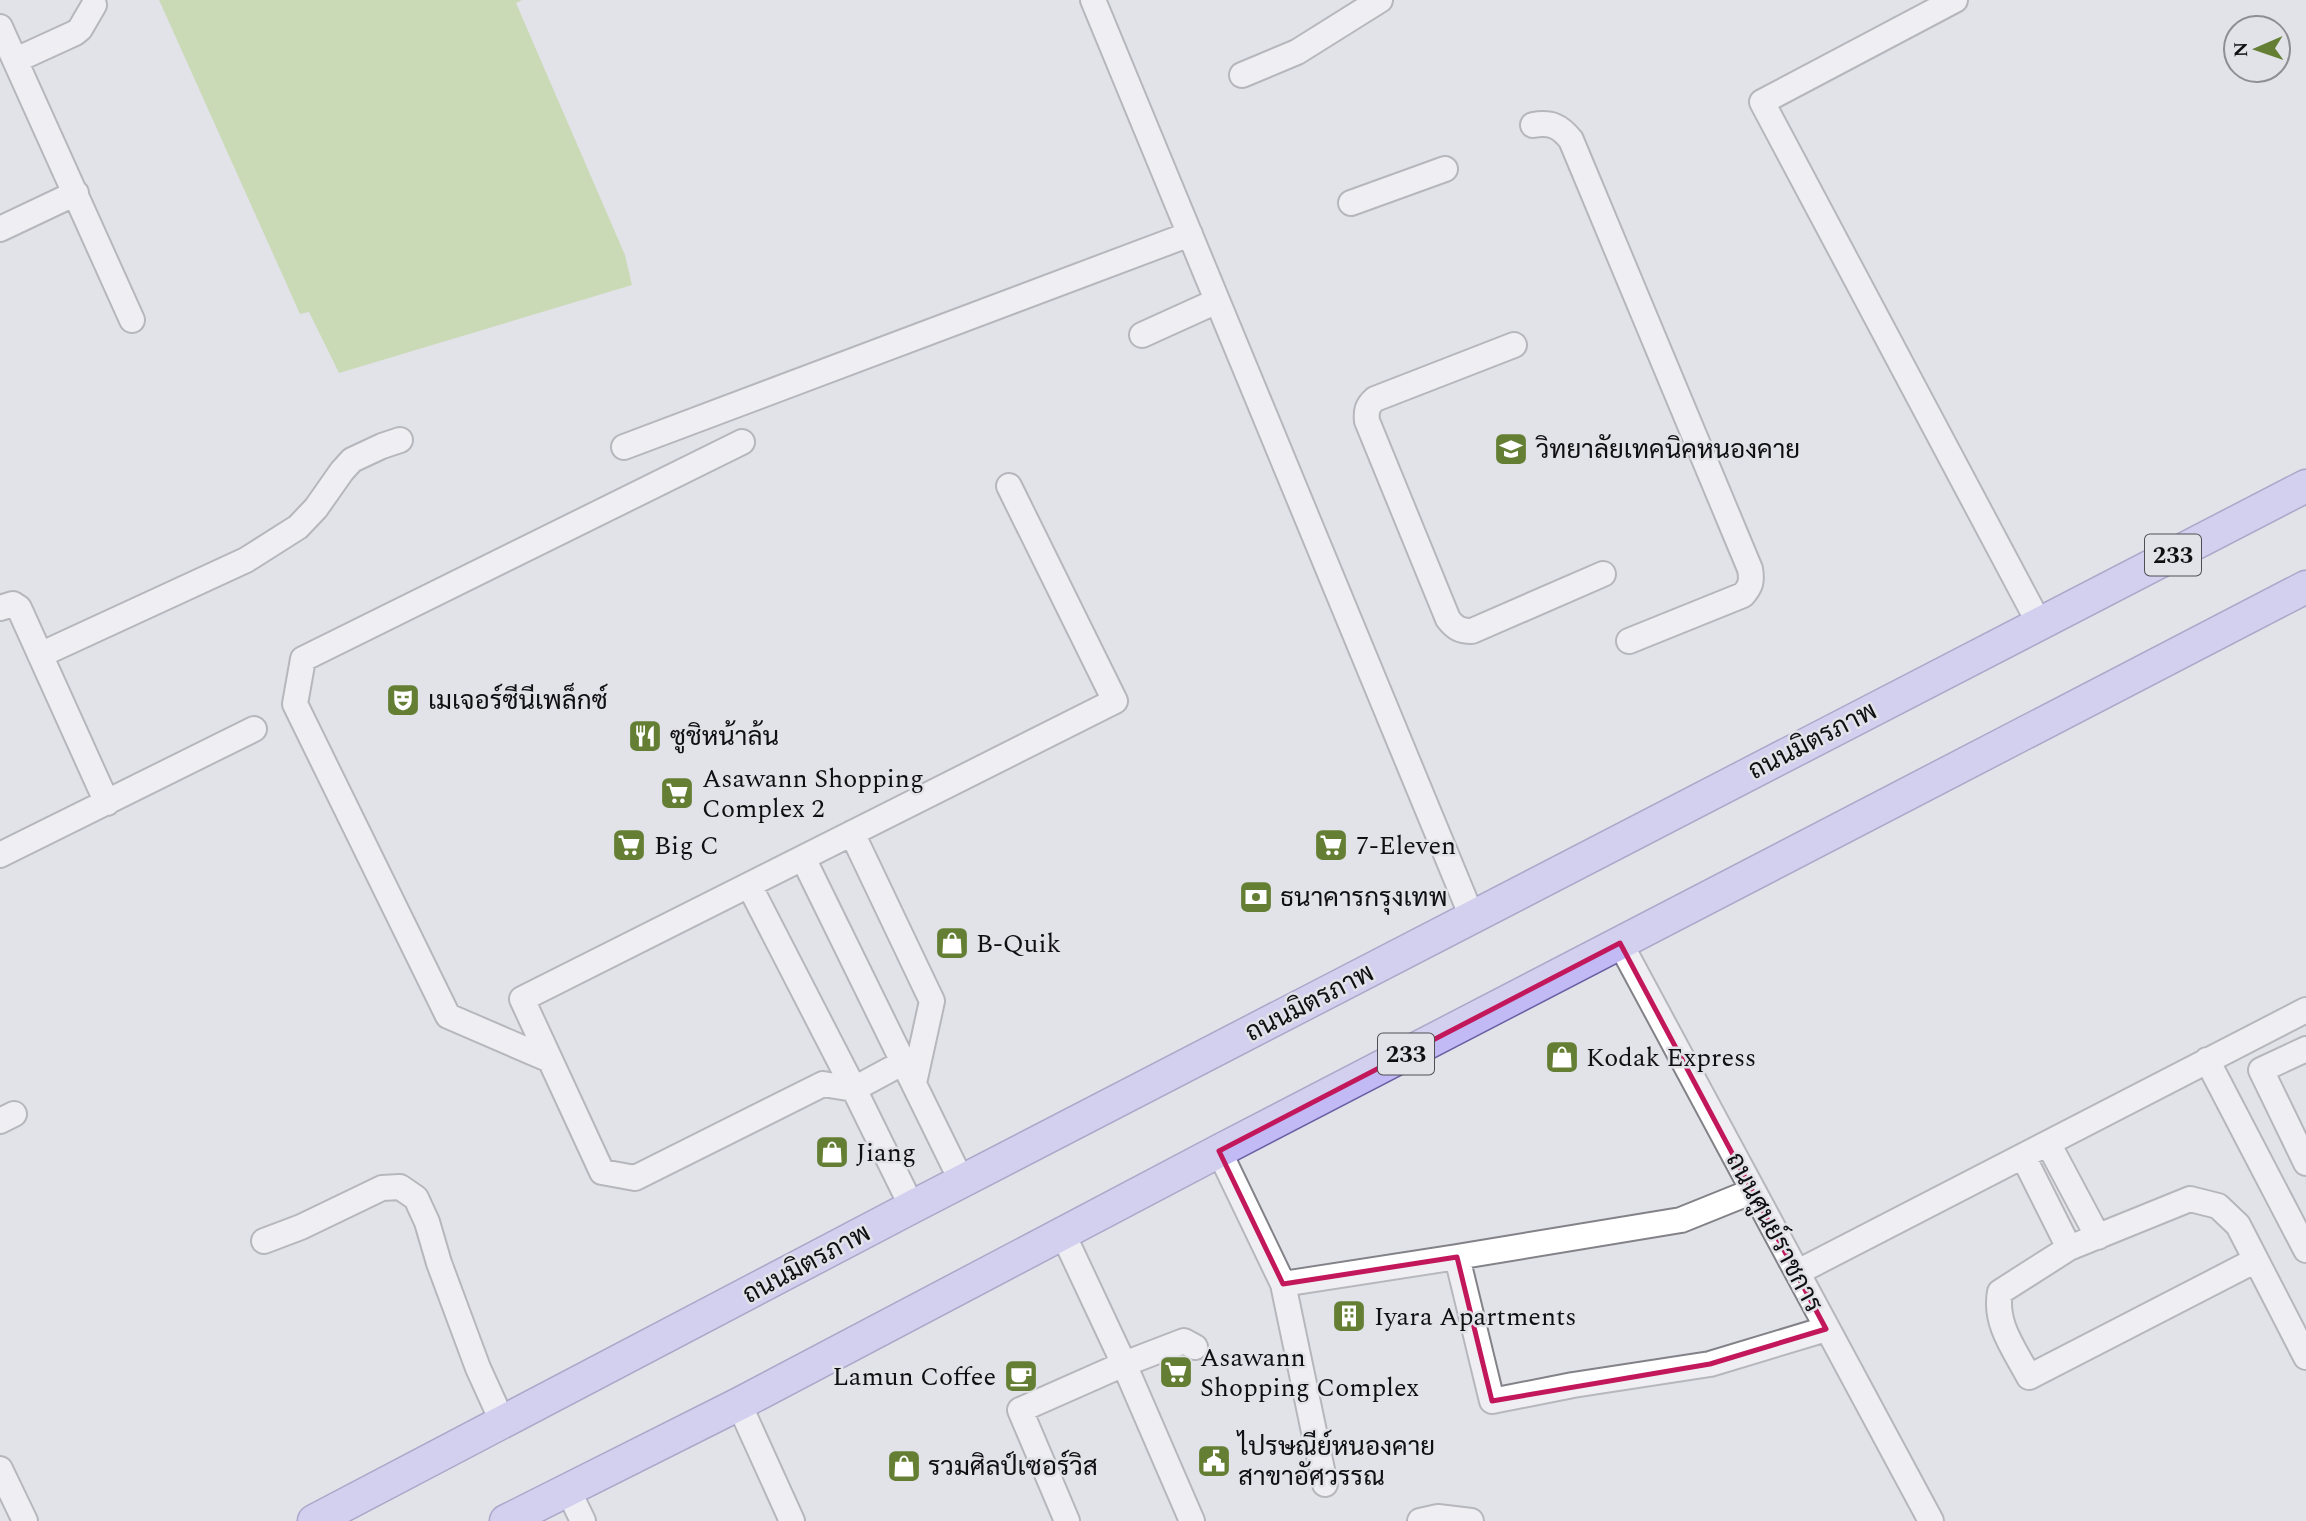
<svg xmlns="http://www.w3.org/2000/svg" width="2306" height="1521" font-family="Spectral,Sarabun,serif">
<rect width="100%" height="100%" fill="#e2e2e9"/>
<!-- green -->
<path fill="#b0d179" d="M 159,0 L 522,0 L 516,3 L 625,255 L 632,285 L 339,373 L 309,312 L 300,314 Z"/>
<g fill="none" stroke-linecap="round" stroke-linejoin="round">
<!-- minor casing -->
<g stroke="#828288" stroke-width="28">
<path id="minor" d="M 1093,0 L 1472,917
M 1955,0 L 1762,102 L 2039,623
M 0,27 L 132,320
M 16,60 L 75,33 L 80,29 L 94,5
M 1242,75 L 1297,52 L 1380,0
M 1533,125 C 1551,122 1560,126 1571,140 L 1750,569 C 1752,581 1751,586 1743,595 L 1629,641
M 1351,203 L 1445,169
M 0,229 L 76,193
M 1142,335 L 1217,301
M 1514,345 L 1375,399 C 1367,406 1366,411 1367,421 L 1448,619 C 1455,628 1460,631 1472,631 L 1603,574
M 624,447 L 1190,234
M 0,608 L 13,604 L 19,608 L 107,803
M 40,655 L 246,560 L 298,527 L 316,508 L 342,471 L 352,460 L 382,446 L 400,440
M 852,833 L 932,1001 L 914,1083
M 0,855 L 254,729
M 803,858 L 962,1182
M 749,885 L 854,1089 L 904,1062
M 1620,943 L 1931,1521
M 2306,1049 L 2261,1070 L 2306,1163
M 550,1060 L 448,1016 L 295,704 L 303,659 L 742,442
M 2207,1060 L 2306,1250
M 0,1121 L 14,1114
M 2048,1143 L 2098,1237
M 1219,1151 L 1283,1284 L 1325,1484
M 2023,1156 L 2069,1248 L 2000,1292 C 1994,1324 2015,1350 2029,1377 L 2256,1260
M 1753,1191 L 1681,1220 L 1457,1257 L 1492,1401 L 1573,1385 L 1710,1364 L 1826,1329
M 912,1207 L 854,1089 L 823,1084 L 635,1178 L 602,1172 L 522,999 L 1115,701 L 1009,486
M 1063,1234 L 1124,1364 L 1020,1410 L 1067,1521
M 264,1241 L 301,1227 L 382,1188 L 400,1187 L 416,1198 L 427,1222 L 439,1263 L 478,1368 L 503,1423
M 2069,1248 L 2190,1199 L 2218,1206 L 2238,1225 L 2306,1357
M 1798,1272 L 2306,1010
M 1283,1284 L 1457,1257
M 739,1404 L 792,1521
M 0,1469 L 25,1521
M 568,1490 L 583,1521
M 1192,1521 L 1124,1364 L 1184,1341 L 1195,1347
M 1420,1521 L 1438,1517 L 1471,1521"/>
</g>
<!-- major casing -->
<g stroke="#6860a2" stroke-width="35">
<path id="major" d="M 314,1521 L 912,1207 L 2306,486
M 506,1521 L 739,1404 L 1219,1151 L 2306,587"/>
</g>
<!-- minor -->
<use href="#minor" stroke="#fff" stroke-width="24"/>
<!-- major -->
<use href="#major" stroke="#c1baf5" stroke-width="32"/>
</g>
<!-- marked area -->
<path d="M0 0H2306V1521H0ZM 1620,943 L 1826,1329 L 1710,1364 L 1492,1401 L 1457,1257 L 1283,1284 L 1219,1151 Z" fill="#e2e2e9" fill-opacity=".55" fill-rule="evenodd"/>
<path fill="none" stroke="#c2185b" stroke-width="5" stroke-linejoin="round" d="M 1620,943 L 1826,1329 L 1710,1364 L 1492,1401 L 1457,1257 L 1283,1284 L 1219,1151 Z"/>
<!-- icons -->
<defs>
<g id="university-square" transform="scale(1.75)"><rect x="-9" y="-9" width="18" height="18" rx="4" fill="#647f33" stroke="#e2e2e9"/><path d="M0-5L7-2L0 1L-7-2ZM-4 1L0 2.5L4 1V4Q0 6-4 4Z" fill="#fff"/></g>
<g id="theatre-square" transform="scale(1.75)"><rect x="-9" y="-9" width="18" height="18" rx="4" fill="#647f33" stroke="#e2e2e9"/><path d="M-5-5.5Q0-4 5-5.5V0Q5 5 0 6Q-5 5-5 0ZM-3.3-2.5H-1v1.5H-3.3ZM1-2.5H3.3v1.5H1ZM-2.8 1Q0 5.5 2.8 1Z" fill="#fff"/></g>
<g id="restaurant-square" transform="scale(1.75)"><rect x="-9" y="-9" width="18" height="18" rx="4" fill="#647f33" stroke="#e2e2e9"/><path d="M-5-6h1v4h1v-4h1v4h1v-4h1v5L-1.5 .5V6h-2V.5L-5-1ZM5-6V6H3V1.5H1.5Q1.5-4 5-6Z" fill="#fff"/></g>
<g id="supermarket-square" transform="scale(1.75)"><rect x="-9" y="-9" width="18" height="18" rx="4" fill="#647f33" stroke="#e2e2e9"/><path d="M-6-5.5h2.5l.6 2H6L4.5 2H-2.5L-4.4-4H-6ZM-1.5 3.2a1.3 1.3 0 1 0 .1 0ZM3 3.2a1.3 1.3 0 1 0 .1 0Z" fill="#fff"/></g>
<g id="bank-square" transform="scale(1.75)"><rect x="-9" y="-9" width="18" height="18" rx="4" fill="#647f33" stroke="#e2e2e9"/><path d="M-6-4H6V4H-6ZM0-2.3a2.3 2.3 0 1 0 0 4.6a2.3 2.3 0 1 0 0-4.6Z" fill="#fff"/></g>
<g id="shop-square" transform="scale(1.75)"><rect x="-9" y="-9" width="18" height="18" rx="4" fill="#647f33" stroke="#e2e2e9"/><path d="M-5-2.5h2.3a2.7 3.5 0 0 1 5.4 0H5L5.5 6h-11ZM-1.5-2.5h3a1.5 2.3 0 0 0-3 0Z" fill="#fff"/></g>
<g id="building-square" transform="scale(1.75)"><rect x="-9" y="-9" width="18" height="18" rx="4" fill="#647f33" stroke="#e2e2e9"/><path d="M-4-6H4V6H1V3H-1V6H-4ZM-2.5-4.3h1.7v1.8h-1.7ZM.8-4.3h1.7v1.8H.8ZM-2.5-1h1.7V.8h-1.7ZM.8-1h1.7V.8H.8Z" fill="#fff"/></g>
<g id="cafe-square" transform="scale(1.75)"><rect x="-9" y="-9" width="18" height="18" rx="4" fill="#647f33" stroke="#e2e2e9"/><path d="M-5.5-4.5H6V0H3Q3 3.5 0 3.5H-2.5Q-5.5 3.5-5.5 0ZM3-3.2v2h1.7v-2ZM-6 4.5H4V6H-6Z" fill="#fff"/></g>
<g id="civic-square" transform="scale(1.75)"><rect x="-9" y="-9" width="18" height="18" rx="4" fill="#647f33" stroke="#e2e2e9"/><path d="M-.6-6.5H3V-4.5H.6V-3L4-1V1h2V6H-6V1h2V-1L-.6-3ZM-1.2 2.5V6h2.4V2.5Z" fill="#fff"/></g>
</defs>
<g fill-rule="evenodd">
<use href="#university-square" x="1511" y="449"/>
<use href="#theatre-square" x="403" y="700"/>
<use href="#restaurant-square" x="645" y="736"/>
<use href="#supermarket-square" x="677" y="793"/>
<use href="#supermarket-square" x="629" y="845"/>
<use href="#supermarket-square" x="1331" y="845"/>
<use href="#bank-square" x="1256" y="897"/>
<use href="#shop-square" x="952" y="943"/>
<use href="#shop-square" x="1562" y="1057"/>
<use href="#shop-square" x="832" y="1152"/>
<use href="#building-square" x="1349" y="1316"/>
<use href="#supermarket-square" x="1176" y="1372"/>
<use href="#cafe-square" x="1021" y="1376"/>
<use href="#civic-square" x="1214" y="1461"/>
<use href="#shop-square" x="904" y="1466"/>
</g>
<g text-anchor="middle" stroke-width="5" stroke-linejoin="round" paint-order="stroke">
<!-- shield labels -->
<g fill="#e2e2e9" stroke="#4f4e52" stroke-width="2">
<rect x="2145" y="534.5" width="56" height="41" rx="5"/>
<rect x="1378" y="1033.5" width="56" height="41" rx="5"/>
</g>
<g font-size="24" font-weight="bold" fill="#100f12">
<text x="2173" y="563">233</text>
<text x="1406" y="1062">233</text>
</g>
<!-- poi labels -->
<g font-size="26" fill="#100f12" stroke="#e2e2e9" text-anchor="start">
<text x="1536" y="458">วิทยาลัยเทคนิคหนองคาย</text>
<text x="428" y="709">เมเจอร์ซีนีเพล็กซ์</text>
<text x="670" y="745">ซูชิหน้าล้น</text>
<text x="702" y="787">Asawann Shopping<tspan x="702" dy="30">Complex 2</tspan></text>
<text x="654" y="854">Big C</text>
<text x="1356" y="854">7-Eleven</text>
<text x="1280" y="906">ธนาคารกรุงเทพ</text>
<text x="976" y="952">B-Quik</text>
<text x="1586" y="1066">Kodak Express</text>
<text x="856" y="1161">Jiang</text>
<text x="1374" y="1325">Iyara Apartments</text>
<text x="1200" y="1366">Asawann<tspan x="1200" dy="30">Shopping Complex</tspan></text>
<text x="996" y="1385" text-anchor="end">Lamun Coffee</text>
<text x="1238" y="1455">ไปรษณีย์หนองคาย<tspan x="1238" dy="30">สาขาอัศวรรณ</tspan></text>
<text x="928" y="1475">รวมศิลป์เซอร์วิส</text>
</g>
<!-- street labels -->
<g font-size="26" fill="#100f12" stroke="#e2e2e9">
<text transform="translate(1812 740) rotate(-27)" y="9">ถนนมิตรภาพ</text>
<text transform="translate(1309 1002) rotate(-27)" y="9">ถนนมิตรภาพ</text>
<text transform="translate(1775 1232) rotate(62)" y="9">ถนนศูนย์ราชการ</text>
<text transform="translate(806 1263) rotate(-28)" y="9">ถนนมิตรภาพ</text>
</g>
</g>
<!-- north arrow -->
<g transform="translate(2257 49) rotate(268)"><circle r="33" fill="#e2e2e9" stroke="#8e8e93" stroke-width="2"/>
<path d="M0-5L12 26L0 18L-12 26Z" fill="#647f33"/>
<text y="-10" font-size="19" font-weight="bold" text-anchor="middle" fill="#100f12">N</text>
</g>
</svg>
